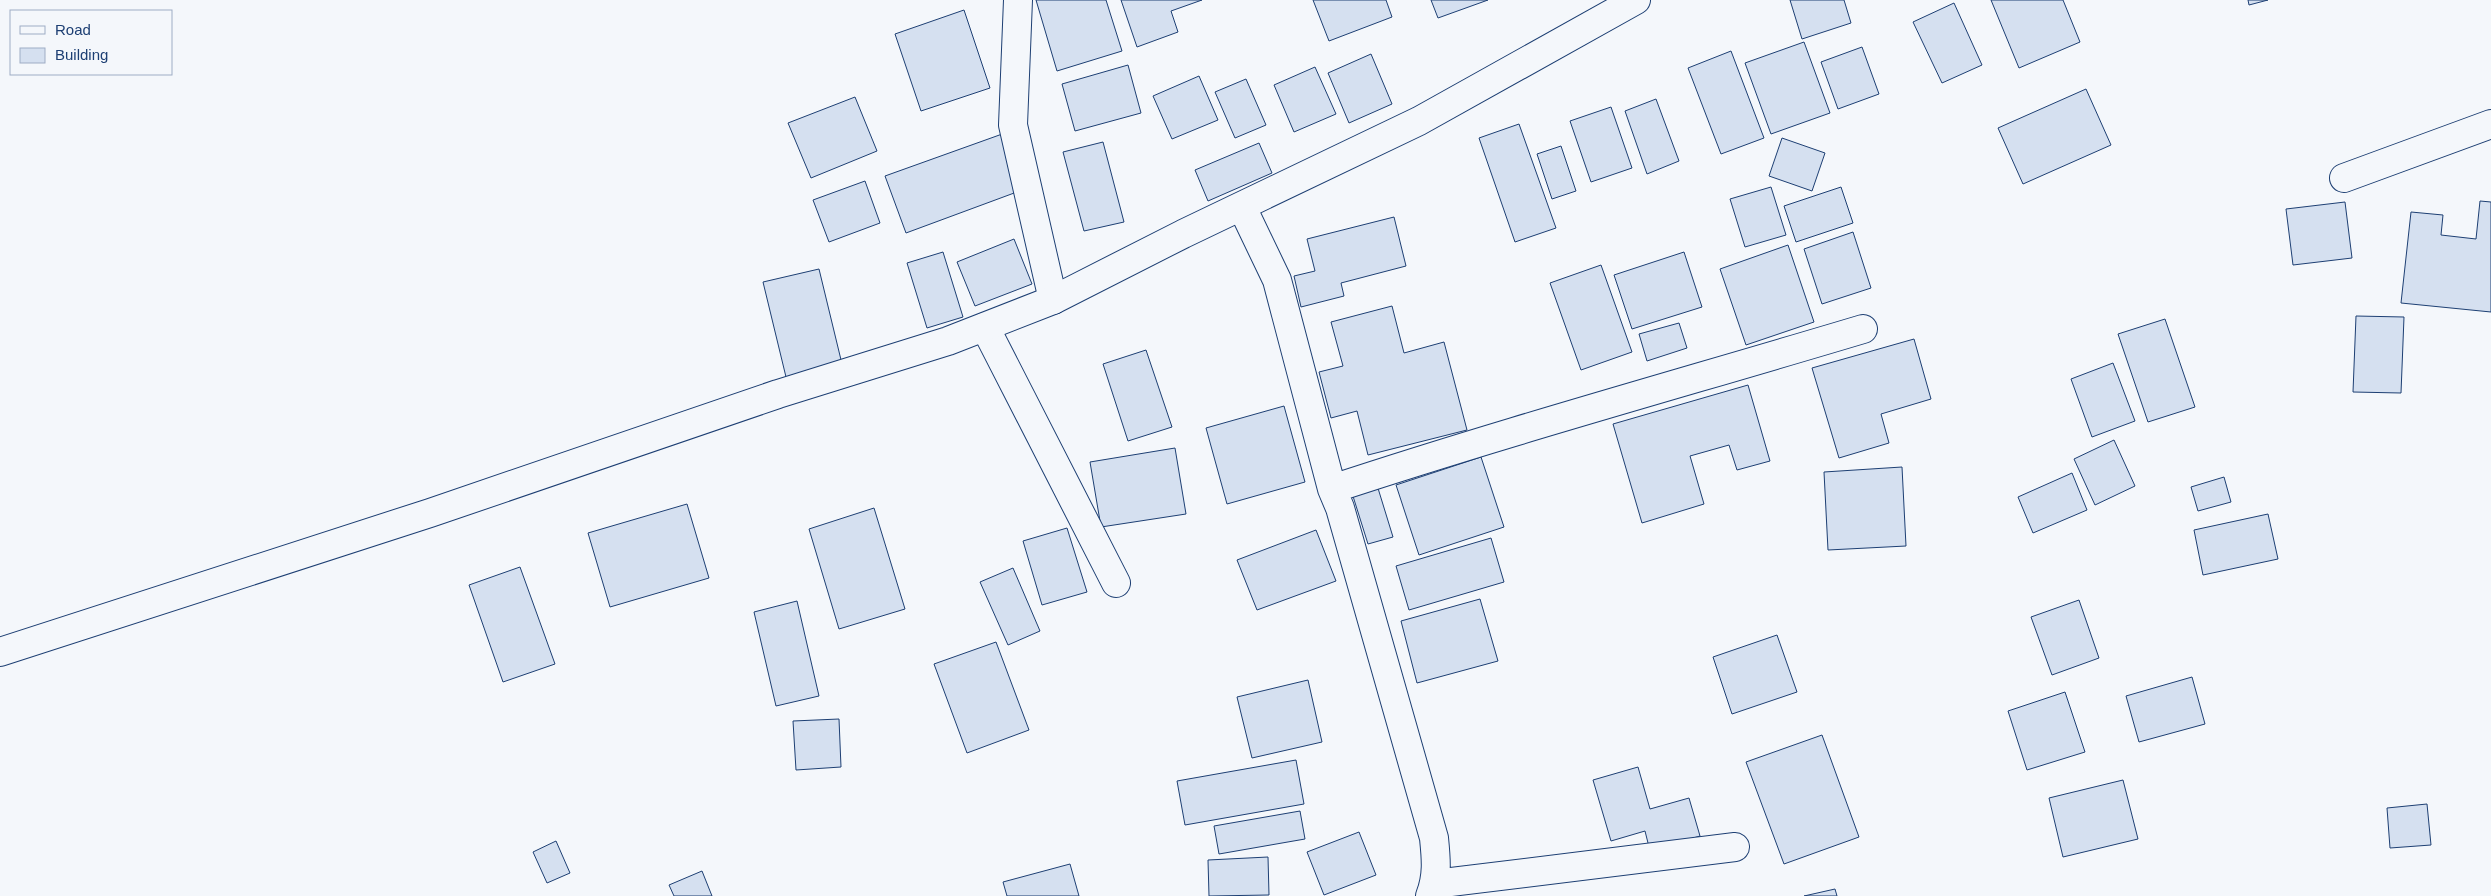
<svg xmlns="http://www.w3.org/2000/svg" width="2491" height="896" font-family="Helvetica,sans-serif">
<rect width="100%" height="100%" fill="#f4f7fb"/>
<!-- building -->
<path fill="#d5e0f0" stroke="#1d3f73" d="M 1036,0 L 1106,0 L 1122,51 L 1057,71 Z
M 1121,0 L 1202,0 L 1171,11 L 1178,32 L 1137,47 Z
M 1313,0 L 1386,0 L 1392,17 L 1329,41 Z
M 1431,0 L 1488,0 L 1438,18 Z
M 1790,0 L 1844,0 L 1851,23 L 1802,39 Z
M 1991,0 L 2063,0 L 2080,42 L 2019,68 Z
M 2248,0 L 2268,0 L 2249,5 Z
M 1954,3 L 1982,65 L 1942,83 L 1913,22 Z
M 964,10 L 990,88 L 921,111 L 895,34 Z
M 1804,42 L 1830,113 L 1771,134 L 1745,63 Z
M 1862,47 L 1879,94 L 1838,109 L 1821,62 Z
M 1731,51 L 1764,138 L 1721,154 L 1688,68 Z
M 1371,54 L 1392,104 L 1349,123 L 1328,73 Z
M 1128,65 L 1141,113 L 1075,131 L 1062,84 Z
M 1315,67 L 1336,114 L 1294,132 L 1274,85 Z
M 1199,76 L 1218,120 L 1172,139 L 1153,96 Z
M 1246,79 L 1266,125 L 1235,138 L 1215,92 Z
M 2086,89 L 2111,145 L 2023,184 L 1998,128 Z
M 855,97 L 877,151 L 811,178 L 788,123 Z
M 1656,99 L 1679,161 L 1647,174 L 1625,111 Z
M 1611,107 L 1632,168 L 1591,182 L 1570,121 Z
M 1519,124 L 1556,228 L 1515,242 L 1479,138 Z
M 1005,133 L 1025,189 L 906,233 L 885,176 Z
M 1782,138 L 1825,153 L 1812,191 L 1769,176 Z
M 1103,142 L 1124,222 L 1084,231 L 1063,152 Z
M 1259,143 L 1272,173 L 1208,201 L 1195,170 Z
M 1561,146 L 1576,191 L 1552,199 L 1537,154 Z
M 865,181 L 880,223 L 829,242 L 813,200 Z
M 1771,187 L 1786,235 L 1745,247 L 1730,199 Z
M 1841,187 L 1853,223 L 1796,242 L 1784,206 Z
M 2480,201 L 2491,202 L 2491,312 L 2401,303 L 2411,212 L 2443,215 L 2441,235 L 2476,239 Z
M 2345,202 L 2352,258 L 2293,265 L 2286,209 Z
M 1394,217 L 1406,266 L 1341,283 L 1344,296 L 1301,307 L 1294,276 L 1315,271 L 1307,239 Z
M 1853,232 L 1871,288 L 1822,304 L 1804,249 Z
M 1014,239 L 1032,284 L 975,306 L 957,262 Z
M 1788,245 L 1814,322 L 1746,345 L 1720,269 Z
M 943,252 L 963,317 L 927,328 L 907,263 Z
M 1684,252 L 1702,307 L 1632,329 L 1614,275 Z
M 1601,265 L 1632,352 L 1581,370 L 1550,283 Z
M 819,269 L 842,364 L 786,377 L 763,282 Z
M 1392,306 L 1404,353 L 1444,342 L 1467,430 L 1368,455 L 1357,411 L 1331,418 L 1319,372 L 1343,366 L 1331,322 Z
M 2356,316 L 2404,317 L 2401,393 L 2353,392 Z
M 2165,319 L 2195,407 L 2148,422 L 2118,334 Z
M 1679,323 L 1687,348 L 1647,361 L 1639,334 Z
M 1914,339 L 1931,399 L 1881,414 L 1889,443 L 1839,458 L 1812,368 Z
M 1146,350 L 1172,427 L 1128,441 L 1103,364 Z
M 2113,363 L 2135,421 L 2092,437 L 2071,379 Z
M 1748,385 L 1770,461 L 1737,470 L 1729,445 L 1690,456 L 1704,504 L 1642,523 L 1613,424 Z
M 1284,406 L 1305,482 L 1227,504 L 1206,428 Z
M 2114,440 L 2135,486 L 2095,505 L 2074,459 Z
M 1175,448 L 1186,514 L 1101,527 L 1090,462 Z
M 1481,457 L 1504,527 L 1419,555 L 1396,485 Z
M 1902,467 L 1906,546 L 1828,550 L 1824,472 Z
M 2072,473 L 2087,510 L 2033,533 L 2018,497 Z
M 2224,477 L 2231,502 L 2198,511 L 2191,487 Z
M 1377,485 L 1393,537 L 1368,544 L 1352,493 Z
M 687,504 L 709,578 L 610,607 L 588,533 Z
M 874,508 L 905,609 L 839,629 L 809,529 Z
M 2268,514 L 2278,559 L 2203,575 L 2194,530 Z
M 1067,528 L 1087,592 L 1042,605 L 1023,541 Z
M 1316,530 L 1336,581 L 1257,610 L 1237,560 Z
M 1491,538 L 1504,582 L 1409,610 L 1396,566 Z
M 520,567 L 555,664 L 503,682 L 469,585 Z
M 1013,568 L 1040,631 L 1008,645 L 980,582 Z
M 1480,599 L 1498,661 L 1417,683 L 1401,621 Z
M 2079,600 L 2099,658 L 2052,675 L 2031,617 Z
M 797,601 L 819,696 L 776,706 L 754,612 Z
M 1777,635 L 1797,692 L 1732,714 L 1713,657 Z
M 996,642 L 1029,730 L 967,753 L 934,664 Z
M 2192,677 L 2205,724 L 2139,742 L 2126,696 Z
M 1308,680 L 1322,742 L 1252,758 L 1237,697 Z
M 2065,692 L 2085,752 L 2027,770 L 2008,711 Z
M 839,719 L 841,767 L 796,770 L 793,721 Z
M 1822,735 L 1859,837 L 1784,864 L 1746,762 Z
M 1296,760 L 1304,804 L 1185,825 L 1177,781 Z
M 1638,767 L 1650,809 L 1689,798 L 1700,836 L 1650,851 L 1645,831 L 1611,841 L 1593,780 Z
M 2123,780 L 2138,839 L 2063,857 L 2049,798 Z
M 2427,804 L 2431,845 L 2390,848 L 2387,808 Z
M 1300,811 L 1305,839 L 1219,854 L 1214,826 Z
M 1359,832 L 1376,875 L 1324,895 L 1307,852 Z
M 556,841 L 570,873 L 547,883 L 533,852 Z
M 1268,857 L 1269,895 L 1209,896 L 1208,860 Z
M 1070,864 L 1079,896 L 1007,896 L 1003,882 Z
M 702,871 L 712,896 L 674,896 L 669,885 Z
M 1835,889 L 1837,896 L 1804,896 Z"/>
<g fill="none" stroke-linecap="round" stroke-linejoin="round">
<!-- street casing -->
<g stroke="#1d3f73" stroke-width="30">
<path id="street" d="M 1018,0 L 1013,125 L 1053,300
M 2344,178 L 2491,124
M 1242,207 L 1277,280 L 1332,489 L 1340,508 L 1434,838 C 1436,858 1438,876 1430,896
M 985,327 L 1116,583
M 1332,489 C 1508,431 1686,382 1863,329
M 1435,884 L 1735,847"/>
</g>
<!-- secondary casing -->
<g stroke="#1d3f73" stroke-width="30">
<path id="secondary" d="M 0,652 L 430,513 L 778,394 L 948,341 L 1053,300 L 1183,234 L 1419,121 L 1636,0"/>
</g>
<!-- street -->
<use href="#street" stroke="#f4f7fb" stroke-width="28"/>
<!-- secondary -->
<use href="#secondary" stroke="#f4f7fb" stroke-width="28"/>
</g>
<!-- legend -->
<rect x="10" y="10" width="162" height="65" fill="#f4f7fb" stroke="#9eadc5"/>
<rect x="20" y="26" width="25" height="8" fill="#f4f7fb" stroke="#9eadc5"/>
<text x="55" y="35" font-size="15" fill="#1d3f73">Road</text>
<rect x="20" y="48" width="25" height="15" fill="#d5e0f0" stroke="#9eadc5"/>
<text x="55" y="60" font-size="15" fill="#1d3f73">Building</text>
</svg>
